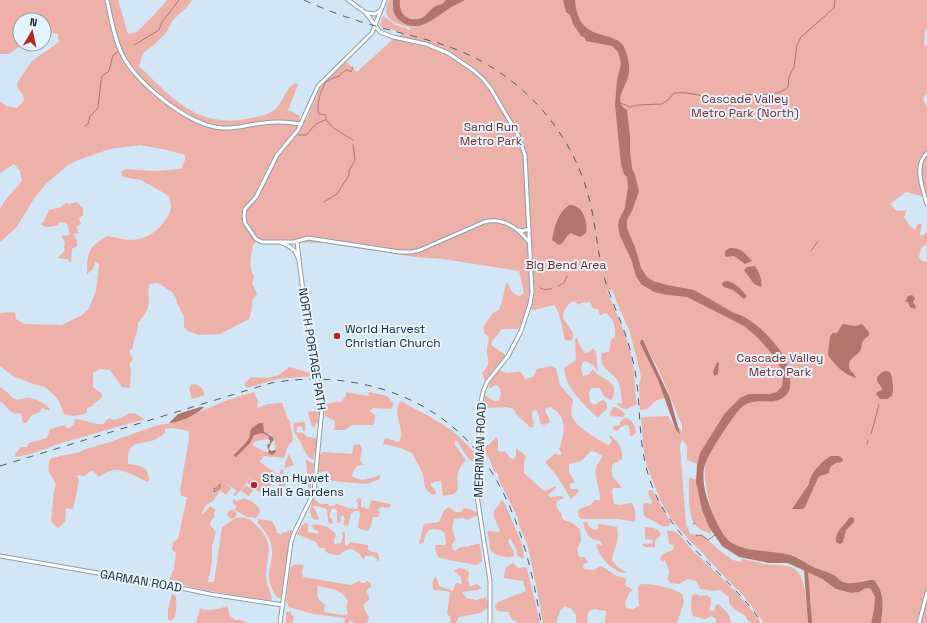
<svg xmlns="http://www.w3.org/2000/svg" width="927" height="623" font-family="'Space Grotesk',sans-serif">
<rect width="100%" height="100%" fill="#d3e6f5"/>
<!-- green -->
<path fill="#edb1a9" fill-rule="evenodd" d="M 0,0 L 118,0 L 128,34 L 137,32 L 153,16 L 167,0 L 192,0 L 186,8 L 173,20 L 166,33 L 154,45 L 143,53 L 139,66 C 171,97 197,128 246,119 C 255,117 265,116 273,111 C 281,106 285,91 291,86 C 293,85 295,84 296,83 L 298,85 L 288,110 L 300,116 L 299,119 L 306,120 L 320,88 L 346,61 L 357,72 L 391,41 L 404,33 L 381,27 L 380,24 L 383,16 L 396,25 L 406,28 L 408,30 L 412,28 C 397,24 379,20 389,0 L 393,0 L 392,5 L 394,13 L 414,27 L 457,0 L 927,0 L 927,29 L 925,30 L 924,46 L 927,46 L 927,93 L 923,98 L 924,103 L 927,106 L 927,204 L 925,197 L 906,192 L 890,204 L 897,211 L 907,210 L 904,217 L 910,226 L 915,230 L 918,224 L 922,224 L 920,235 L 922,236 L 927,232 L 927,244 L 921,248 L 919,257 L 922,261 L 927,262 L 927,588 L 916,623 L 881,623 L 883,604 L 868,579 C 862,581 856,584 850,583 C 842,583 836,576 829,573 C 822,569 815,568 809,565 C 805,563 802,560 799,558 C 782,551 765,554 748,549 C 743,548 738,546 733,544 C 715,534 703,487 705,467 L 687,460 L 687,446 L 682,439 L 680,447 L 686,523 L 690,534 L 703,535 L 720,551 L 733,560 L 741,562 L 742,559 C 750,560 757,562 764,564 C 774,566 789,563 797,571 C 807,581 806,609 808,623 L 764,623 L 743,595 L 717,569 L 713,564 L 709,561 L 703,553 L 690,541 L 672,520 L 661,502 L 647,466 L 644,451 L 641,418 L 645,417 L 668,416 L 674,426 L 680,428 L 682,434 L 682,425 L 661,375 L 643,340 L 667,397 L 657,400 L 647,409 L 640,410 L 639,385 L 641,377 L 639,368 L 629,329 L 626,324 L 612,290 L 607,291 C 616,312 626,333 631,355 C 635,371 634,388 637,404 C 630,408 624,412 618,405 L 617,403 L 622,403 C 621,396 621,385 617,380 C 611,370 598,369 602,353 L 609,352 L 611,340 L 614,338 C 617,328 614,320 606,313 L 600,315 L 598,309 L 592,308 L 592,306 L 590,302 L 581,303 L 579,305 L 574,301 C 567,304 563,310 563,318 L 573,333 L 573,338 L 570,341 L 565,340 C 562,328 561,314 554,305 L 533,310 L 531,309 L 533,296 L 529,295 L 528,305 L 519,329 L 502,329 L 491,343 L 492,346 L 506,355 L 485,381 L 482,373 C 493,362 486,360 487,348 C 487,344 489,341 489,337 L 485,334 L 483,329 L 485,324 L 493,313 L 499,310 L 502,302 L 506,283 L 508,284 C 511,290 512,294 519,296 L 524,293 L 519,271 L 443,259 L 415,257 L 324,243 L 255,241 L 256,243 L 253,245 C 251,258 248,265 254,277 L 252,283 L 257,294 L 252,301 L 252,308 L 249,319 L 220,334 L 199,335 L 188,331 L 184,327 L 184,317 L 177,303 L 176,298 L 172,292 L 158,283 L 150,284 C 147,292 149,292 149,300 C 150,308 143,317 138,323 C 139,333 133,338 133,348 L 130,350 L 130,354 L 133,359 L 129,365 L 131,371 L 130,388 L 122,387 L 110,370 L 100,369 L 93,373 L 93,387 L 102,394 L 102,397 L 92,406 L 87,408 L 87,413 C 79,416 72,417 64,414 L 59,401 L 55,396 L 45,387 L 36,385 L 13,376 L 0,366 L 0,313 L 12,312 L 15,313 L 16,319 L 25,324 L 62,325 L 82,315 L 89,308 L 96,291 L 99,264 L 95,262 L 93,269 L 87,274 C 87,251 88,248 107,236 C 115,237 124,240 132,240 C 147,240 166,226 170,211 C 172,207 170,201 169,196 L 141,180 L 123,177 L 121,172 L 126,169 L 155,171 L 181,169 L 185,160 L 185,155 L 167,150 L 140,145 L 110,149 L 76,161 L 68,165 L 46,184 L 35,197 L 16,228 L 0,242 L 0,209 L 6,199 L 22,181 L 20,171 L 14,164 L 0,173 L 0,101 L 6,106 L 17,108 L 24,100 L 23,95 L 18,89 L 17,83 L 32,61 L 59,42 L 58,34 L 44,32 L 44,20 L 20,20 L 20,44 L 23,44 L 9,54 L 0,54 Z
M 400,0 L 448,0 C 434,8 420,26 403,16 L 399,8 Z
M 77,202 L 83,208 L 83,215 L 79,218 L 81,224 L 76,227 L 79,233 L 74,234 L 74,236 L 77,240 L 77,246 L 72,249 L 71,262 L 69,262 L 68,259 L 58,258 L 65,250 L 64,247 L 65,242 L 62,237 L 63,235 L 67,236 L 70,234 L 67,224 L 62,222 L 59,223 L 58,226 C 52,225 47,230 41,224 L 44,221 L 49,210 L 61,207 L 66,203 L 69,204 Z
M 577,338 L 579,344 L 585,353 L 589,352 L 593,348 L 596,352 L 598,372 L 594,366 L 586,361 L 583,362 L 581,368 L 583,376 L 588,375 L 593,369 C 599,381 621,378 612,399 L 610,400 L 604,396 L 600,388 L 591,388 L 589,393 L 590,402 L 594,405 L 603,400 L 607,403 L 607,409 L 598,417 L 597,417 C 583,404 565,387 564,368 L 576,360 L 575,339 Z
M 551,366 L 556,369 L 560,385 L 573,400 C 573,405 570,411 572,416 C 574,426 600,441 609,445 L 612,441 L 609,436 L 610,435 C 618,442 623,448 622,459 L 612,465 C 611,481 615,477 622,488 L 613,488 L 612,492 L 614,504 L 619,505 L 631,503 C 636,508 636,515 635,522 L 619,519 L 582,519 L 579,517 L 578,511 L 581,508 L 591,505 L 594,500 L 600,500 C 601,489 594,480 596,468 C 597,463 601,461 602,456 L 598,453 L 591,451 L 581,461 L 569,464 L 569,472 L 575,483 L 571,483 L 570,485 L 570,489 L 578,489 L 579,492 L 571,499 L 557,476 L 545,462 L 556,453 L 558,455 L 561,455 L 561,452 L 559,449 C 565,433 568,416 550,407 L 545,409 C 546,414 549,417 550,422 L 544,425 L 540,423 L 538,413 L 536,410 L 532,411 L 532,418 L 534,423 L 533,427 L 530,427 L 516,414 L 514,409 L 507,407 L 484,408 L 483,405 L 485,395 L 494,401 L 499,401 L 501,394 L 500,388 L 497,385 L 489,388 C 489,381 494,373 500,370 C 510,376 511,371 521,372 L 525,379 L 533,377 L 537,369 Z
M 290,367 L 313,374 L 314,376 L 277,379 L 247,388 L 244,384 L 251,377 C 261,378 271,379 280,374 C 284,371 286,369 290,367 Z
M 195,384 L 202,388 L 205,395 L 192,399 L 189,389 L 191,385 Z
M 0,387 L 7,392 L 14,399 C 19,400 22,399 27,398 C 34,397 46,403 50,409 L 50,411 L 42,408 L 40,412 L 32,415 L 26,423 L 23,423 L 21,414 L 18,413 L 16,414 C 7,412 7,404 0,402 Z
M 254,392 L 258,401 L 257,408 L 268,404 L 282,403 L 288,419 L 290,421 L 293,440 L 288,446 L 284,458 L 264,456 L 260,462 L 278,475 L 264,495 L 247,483 L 253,473 L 242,489 L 235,496 L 233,495 L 236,492 L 236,490 L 225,483 L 231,488 L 226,495 L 220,490 L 214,500 L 205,506 L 202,513 L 203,514 L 210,506 L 216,510 L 213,514 L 215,516 L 211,521 L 210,525 L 216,532 L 212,546 L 212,562 L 208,582 L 214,582 L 222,527 C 228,524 231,520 237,518 C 243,516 250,519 254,523 C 276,543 267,552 266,577 C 266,585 272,593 272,601 L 198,589 L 177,583 L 168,582 L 174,569 L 176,553 L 172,550 L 173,542 L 178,539 L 187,497 L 181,496 L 180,491 L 189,438 L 189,431 L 173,428 L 165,429 L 165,433 C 161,436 156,440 151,441 C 134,444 127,444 128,464 L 137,465 L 146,469 L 150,480 L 147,482 C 136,477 122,467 110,471 C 106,472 103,475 99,477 L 93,471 L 89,472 L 85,476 L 77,475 L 79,481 L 73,509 L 66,508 L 65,522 L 58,528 L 51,521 L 54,491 L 56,485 C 51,473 46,473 50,459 L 60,456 L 77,453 L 86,449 L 110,442 L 158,425 L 173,423 L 225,401 ZM 270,433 C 275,438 276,444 275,450 L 266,452 L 252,445 L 254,442 L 267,439 Z
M 315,392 L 319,394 L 321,408 L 319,424 L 316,423 L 315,426 L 312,427 L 308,412 L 315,411 Z
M 346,392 L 368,396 L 369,392 L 387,396 L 394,404 L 391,409 L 374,408 L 369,411 L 375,415 L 374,425 L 352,425 L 345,430 L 334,430 L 335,421 L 324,415 L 326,405 L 334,402 L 341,402 L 346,396 Z
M 401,401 C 420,412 443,422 459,437 C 465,442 469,448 475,452 L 475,463 C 465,458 463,448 456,440 L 454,444 L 466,460 C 456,471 457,476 458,490 L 454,494 L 443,496 L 441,481 L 434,482 L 430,484 L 435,490 L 436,494 L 431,494 L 425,488 L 423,474 L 412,453 L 401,448 L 383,444 L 385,438 L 399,442 C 407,430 390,412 401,401 Z
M 613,407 C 618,407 621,410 625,414 L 623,417 L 610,416 L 610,413 Z
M 129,413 L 132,414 L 134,413 L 145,419 L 58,444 L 31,454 L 16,457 L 15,454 L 21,447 L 27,447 L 29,443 L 47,438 L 50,429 L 65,425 L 66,428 L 69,428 L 74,424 L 75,419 C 85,419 93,425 103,424 L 109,418 L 114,420 L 121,418 Z
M 625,418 C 632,419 635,425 636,432 L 633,436 L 630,436 L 629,426 L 626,425 L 621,427 L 617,431 L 612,429 L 615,425 L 619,426 L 620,422 Z
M 303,422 L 305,423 L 305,431 L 303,431 L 302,427 L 298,426 L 296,432 L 303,433 L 307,437 L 316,438 L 318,442 L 313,460 C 305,456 304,449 300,441 C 296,435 292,431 294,423 Z
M 496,437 L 498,440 L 498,451 L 501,452 L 505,451 L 510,458 L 514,459 L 516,456 L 516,449 L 523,453 L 526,457 L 524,461 L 524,473 L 544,491 L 556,486 L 555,489 L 548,495 L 551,497 L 562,496 L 564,498 L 557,501 C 555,506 558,510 561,513 L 562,518 L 564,520 L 572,523 L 580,529 L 581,541 L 577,549 L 579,557 L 585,557 L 588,562 L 583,565 L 584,569 L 594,570 L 601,566 L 617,576 L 627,579 L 625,585 L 633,590 L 630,592 L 625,602 L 626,608 L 633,609 L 639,606 L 638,588 L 641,584 C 653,584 671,587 682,594 L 684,602 L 677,623 L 605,623 L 606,611 L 594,609 L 588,612 L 587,623 L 576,623 L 576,615 L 572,609 L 565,606 L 560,611 L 556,623 L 543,623 L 537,589 L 527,544 L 519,525 L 518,518 L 499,480 L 498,474 L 494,471 L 489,458 L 481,448 L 481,445 L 489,445 Z
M 359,444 L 362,448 L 360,460 L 364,465 L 357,466 L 353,472 L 352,476 C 360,483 372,478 380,475 L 380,479 L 366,484 L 332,481 L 330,479 L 330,474 L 327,471 L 318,472 L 319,455 L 323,452 L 352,454 L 354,445 Z
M 289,454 L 294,465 L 285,468 L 284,467 Z
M 307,460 L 314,464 L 309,498 L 306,461 Z
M 283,469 L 286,485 L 279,488 L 279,474 L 281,470 Z
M 689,478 L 696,479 L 702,510 L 711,530 L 711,534 C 707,532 700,530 697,527 C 687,518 689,490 689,478 Z
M 246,485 L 253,490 L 249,496 L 241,491 Z
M 649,490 L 652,490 L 671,523 L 669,526 C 661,528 659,523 653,521 C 650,519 648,519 644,516 L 643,505 L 645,503 L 652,504 L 652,501 L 648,494 Z
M 244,498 L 253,502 L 259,508 L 260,512 L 256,518 L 247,517 L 235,510 L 236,506 L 233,503 L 233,499 L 237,501 Z
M 313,498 L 320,504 L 328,504 L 329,506 L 332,506 L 337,504 L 348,508 L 357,509 L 358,504 L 356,500 L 359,498 L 361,499 L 361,507 L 369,509 L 371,500 L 390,504 L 390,507 L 388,508 L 381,507 L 377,510 L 380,512 L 378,517 L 373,517 L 371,526 L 368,531 L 358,528 L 360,514 L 359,511 L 354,511 L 351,514 L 348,526 L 343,525 L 345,519 L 343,516 L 341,516 L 340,524 L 337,522 L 337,510 L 332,508 L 330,513 L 330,518 L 332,519 L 333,523 L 330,524 L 328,521 L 327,510 C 324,507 318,506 313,506 L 313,507 L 315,509 L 319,519 L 316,520 L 312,518 L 310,511 Z
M 502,500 L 505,504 L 522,544 L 524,557 L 522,559 L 517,555 L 517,551 L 510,538 L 508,542 L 513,550 L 514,556 C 508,558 506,557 501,556 C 485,552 492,544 487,532 L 489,531 L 498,532 L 500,531 L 494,517 L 494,511 Z
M 449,507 L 455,512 L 461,512 L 464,508 L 472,510 L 477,513 L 477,516 L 467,520 L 464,518 L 454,519 L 452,529 L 456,540 L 452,544 L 452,549 L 455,551 C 458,548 463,545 466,547 L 476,544 L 480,544 L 482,561 L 477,565 L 448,560 L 438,557 L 435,548 L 436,545 L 446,545 L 445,534 L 441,530 C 426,527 427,532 423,543 L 419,544 L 424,524 L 439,522 L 444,510 Z
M227.5 514a4.5 4.5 0 1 1 9 0a4.5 4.5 0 1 1-9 0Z
M 258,519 L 272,521 L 277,530 L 276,532 L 281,535 L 282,532 L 284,533 L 290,530 L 293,531 L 281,598 L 278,598 L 276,596 C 261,573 276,565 271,544 C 269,536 263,529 258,523 Z
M 583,522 L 587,522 C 590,527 592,531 598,529 L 598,525 L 599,524 L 617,527 C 620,544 614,545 612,560 L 618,567 L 627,573 C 613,573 600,558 596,545 L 598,544 L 603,546 C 601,539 598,541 593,539 C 587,537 584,527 583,522 Z
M 306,523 L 308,524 L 308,532 L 318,534 L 318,531 L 314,529 L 311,525 C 320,523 330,527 336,534 L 334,542 L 335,544 L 341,543 L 343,537 L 342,532 L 345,533 L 345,545 L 347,546 L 350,542 L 368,545 L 368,549 L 370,551 L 378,553 L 379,560 L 377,562 L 377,559 C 373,555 370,555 365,556 L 364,560 C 356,549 351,545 339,555 L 334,555 L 326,552 L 325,548 L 319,548 L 316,542 L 297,534 L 302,525 Z
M 645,527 C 653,528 658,527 661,535 L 655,540 L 655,547 L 645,547 L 642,544 L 652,543 L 653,540 L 645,539 Z
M 667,530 C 670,531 674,531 676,532 C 683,537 687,545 693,551 C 717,574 742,595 761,623 L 752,623 L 747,620 L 746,616 L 734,609 L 729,603 L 729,597 L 719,590 L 714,591 L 700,589 L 696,581 L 688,579 L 679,584 L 670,583 L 668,579 L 669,571 L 665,560 L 662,562 L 660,559 L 662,555 L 674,549 L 673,545 L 669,544 Z
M 513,563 L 518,568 L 524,567 L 527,568 L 540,623 L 517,623 L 516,621 L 511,619 L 509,612 L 497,611 L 495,606 L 498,602 L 526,591 L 523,581 L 504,578 C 504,571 506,566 513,563 Z
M 297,564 L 304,565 L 302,571 L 303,577 L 351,585 L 359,581 L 362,583 L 365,583 L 367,581 L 371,583 L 371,587 L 366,590 L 370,599 C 360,605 364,609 369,617 L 368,621 L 366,623 L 355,623 L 349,620 L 350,623 L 344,623 L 345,618 L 313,614 L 289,607 L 286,600 L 290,570 L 292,566 ZM 318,586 C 329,588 344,590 348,602 L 346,607 L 348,614 L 342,615 L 324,612 L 325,605 C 320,600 315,597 318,590 L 317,588 Z
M 459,568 L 465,569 L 469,572 L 468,580 L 470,587 L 477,584 L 482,588 L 477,590 L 462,592 L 466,598 L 476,600 L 486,597 L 489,607 L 480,613 L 459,617 L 456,623 L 450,623 L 451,619 L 447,613 L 450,593 L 447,591 L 434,590 C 431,584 432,581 436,576 L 439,586 L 453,591 L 456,583 L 462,584 L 461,577 L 454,571 Z
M 809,573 C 823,579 834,589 849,593 C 856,594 860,589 866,588 C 881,586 873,616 871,623 L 812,623 L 810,615 L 811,601 L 809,592 L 808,574 Z
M 927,593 L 927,623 L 919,623 Z
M 172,594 L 176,596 C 176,605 178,616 171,621 L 168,619 L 168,609 Z
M 695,594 L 701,596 L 706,595 L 711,598 L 711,605 L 709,610 L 714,611 L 716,605 L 719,604 L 729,615 L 731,623 L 716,623 L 716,619 L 712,616 L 705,619 L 693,616 C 690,609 691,602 692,595 Z
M 227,606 L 230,616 L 236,620 L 240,620 L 248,623 L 196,623 L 200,608 C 207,612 219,609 227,606 Z
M 291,611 L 291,615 L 294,616 L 292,623 L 286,623 L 286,612 Z"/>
<!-- water -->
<path fill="#b3746c" d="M 393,0 L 400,0 C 398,13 407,23 421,18 C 427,16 431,8 436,6 C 441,4 442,5 446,0 L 465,0 C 461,2 456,5 451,7 C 436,17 417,36 399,20 C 393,15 392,7 393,0 Z
M 563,0 L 575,0 C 578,45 614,28 624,47 C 628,56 631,68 628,77 C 626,87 612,101 627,110 L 630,137 L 630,152 L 632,168 L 635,175 L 639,191 L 632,211 L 627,220 L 627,228 L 636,250 L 641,268 L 647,277 L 653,281 L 667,285 L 694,290 L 734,313 C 753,317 778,344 786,361 C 787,365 788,369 789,373 C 790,379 792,388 787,394 C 774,410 754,392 738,411 C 729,423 707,454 704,468 C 701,485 709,506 716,521 C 720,529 726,541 734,544 C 752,553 772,550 790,555 C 797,557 803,561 809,565 C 817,569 826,571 834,575 C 837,577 840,581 844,582 C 854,586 864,579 874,580 C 885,593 883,607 881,623 L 871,623 L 874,609 L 875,597 L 871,589 L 868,588 L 864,589 L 859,592 L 851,593 L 836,589 L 822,579 L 788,563 L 769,563 L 739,557 L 722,546 L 709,527 L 702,510 L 696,482 L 697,465 L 700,453 L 725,413 L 740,398 L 749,394 L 769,394 L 777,392 L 782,386 L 783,378 L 781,369 L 773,355 L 758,338 L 744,326 L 687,297 L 668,295 L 654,292 L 641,284 L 636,276 L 631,259 L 620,236 L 618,226 L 619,220 L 625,208 L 628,187 L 627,177 L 624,174 L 621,164 L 615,105 L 617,80 L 621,64 L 620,59 L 618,52 L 612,46 L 586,41 L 585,38 L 581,36 L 573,24 L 570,15 L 566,12 Z
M 569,205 C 583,204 588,222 586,233 L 580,237 L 571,233 C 565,236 565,243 559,245 L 552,240 C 555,226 557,214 569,205 Z
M 730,248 C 742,248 745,254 752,261 L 745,264 L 734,256 L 726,257 L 725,255 L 725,251 Z
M 755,266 C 759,272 763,280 761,287 L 754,284 L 744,270 L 747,267 Z
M 728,281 C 737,284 742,290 747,296 L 744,299 L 733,290 L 724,287 L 722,285 L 723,282 Z
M 912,295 L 915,298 L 913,302 L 916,307 L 915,309 L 910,307 L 908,302 L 905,302 L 908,296 Z
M 843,324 L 855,326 L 862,324 L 869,332 L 869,335 C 859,343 864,343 860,351 C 856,357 848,358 849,367 C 850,372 855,373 856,378 C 843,374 835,365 828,355 L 830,336 L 833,333 L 837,333 L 842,325 Z
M 641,340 L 643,340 L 670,398 L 680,434 L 676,430 L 658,380 L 640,343 Z
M 717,362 L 719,363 L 718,374 L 714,376 L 713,372 Z
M 885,371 L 890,372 C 893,379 894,389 892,396 L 887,399 L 880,399 L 876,394 L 877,392 L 882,390 L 882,388 L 877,381 L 877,377 L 881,373 Z
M 200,407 L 204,407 C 200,413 176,424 169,423 L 178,414 Z
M 259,423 L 263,423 L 264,432 L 273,437 L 274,440 L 271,443 L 269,449 L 271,451 L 276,450 L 275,453 L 272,455 L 268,453 L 269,451 L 267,445 L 270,443 L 270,440 L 268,439 L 269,436 L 262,433 L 254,435 L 250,443 L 236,457 L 235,457 L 234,455 C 236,453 248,441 249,438 C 250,435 250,432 251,429 Z
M 831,456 L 839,456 L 843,459 L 842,462 L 836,463 L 830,467 L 829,473 L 820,476 L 818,478 L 805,507 L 803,509 L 792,509 L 809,484 C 810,473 822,461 831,456 Z
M 852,517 L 854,519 L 854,522 L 846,530 L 843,542 L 840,544 L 836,542 C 835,530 844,527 849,518 Z"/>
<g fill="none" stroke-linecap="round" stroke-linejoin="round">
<!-- stream -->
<path stroke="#b3746c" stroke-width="1" d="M 134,45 L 159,30 L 162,22 L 179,0
M 621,103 L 630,107 L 638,105 L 662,104 L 668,100 L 674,93 C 691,91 705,98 721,99 C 728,99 735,97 742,95 C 757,93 776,98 788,87 L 789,77 L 794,67 L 797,45 L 801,37 L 834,8 L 835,0
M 85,126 L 88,124 L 90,116 L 98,108 L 101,80 L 102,76 L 109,71 L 113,55 L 118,52
M 299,135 L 306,135 L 316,124 L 325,120
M 353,140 L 332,127 L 326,120 L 326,115 L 319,114 C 315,107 322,86 327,81 C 331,78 335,78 339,76 C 342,73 344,71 347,70 L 351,72 L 353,67
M 324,202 L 337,194 L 349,175 L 349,171 L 355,160 L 353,145
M 811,251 L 818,241
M 558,286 L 564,283 L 567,276
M 540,288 L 546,290 L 552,288
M 871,434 L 879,405
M 867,444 L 868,440
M 214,489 L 217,488 L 220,484 L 220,488 L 214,492 L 215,488
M 693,524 L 695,523
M 696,536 L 701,535 L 708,540 L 715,535"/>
<!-- river -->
<path stroke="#b3746c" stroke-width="4" d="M 806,570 L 810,623"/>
<!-- tertiary casing -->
<g stroke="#8c9eac" stroke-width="5">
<path id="tertiary" d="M 107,0 C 111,18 114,39 123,56 C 137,84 190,126 222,128 C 236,129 250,124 264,123 C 276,121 289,122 301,124
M 927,153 C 913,166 923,189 927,204
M 519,230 L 522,231 L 529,229
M 297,241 L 299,259
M 281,242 L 294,242 L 308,238 L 400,252 L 412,252 L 420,250 L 484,222 C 504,217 518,228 529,242
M 0,556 L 161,584 L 210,594 L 283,605
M 919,623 L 927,593"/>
</g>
<!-- secondary casing -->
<g stroke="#8c9eac" stroke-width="5">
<path id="secondary" d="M 348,0 L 366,13 L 380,32 L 393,37 L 426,44 L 448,53 L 473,70 L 483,79 L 491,89 L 518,135 L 525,155 L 531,273 L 532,292 L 530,304 L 521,331 L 508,356 L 487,382 L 483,392 L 480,407 L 476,489 L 490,581 L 490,623
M 368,13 L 375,14 L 381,10
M 280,623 L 291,542 L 294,533 L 314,492 L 322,408 L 304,299 L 299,260 L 295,251 L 287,245 L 280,242 L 262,242 L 256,239 L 245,223 L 244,216 L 245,209 L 256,197 L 277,155 L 298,130 L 318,86 L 372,33 L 385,0"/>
</g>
<!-- tertiary -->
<use href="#tertiary" stroke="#fff" stroke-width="3"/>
<!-- secondary -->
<use href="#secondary" stroke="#fff" stroke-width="3"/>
<!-- rail -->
<path stroke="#515c64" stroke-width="1" stroke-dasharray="7 7" stroke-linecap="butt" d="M 304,0 C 328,11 353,20 379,27 C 406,35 434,40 460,51 C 523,77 572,132 589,198 C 595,221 597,246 602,269 C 609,299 625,326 632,357 C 644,404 634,446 655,493 C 679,547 730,575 762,623
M 0,466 L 271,383 C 349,369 434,393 482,458 C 517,505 532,567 541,623"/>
</g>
<!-- markers -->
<g fill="#b62721" stroke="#e4f3ff" stroke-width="1.5">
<circle cx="337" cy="336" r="4"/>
<circle cx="254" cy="485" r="4"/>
</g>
<g text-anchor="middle" stroke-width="4" stroke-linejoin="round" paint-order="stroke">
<!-- park labels -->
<g font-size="12" fill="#7a2c25" stroke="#e4f3ff">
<text x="745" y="103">Cascade Valley<tspan x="745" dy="14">Metro Park (North)</tspan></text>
<text x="491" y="131">Sand Run<tspan x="491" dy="14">Metro Park</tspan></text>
<text x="566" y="269">Big Bend Area</text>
<text x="780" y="362">Cascade Valley<tspan x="780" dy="14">Metro Park</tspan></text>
</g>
<!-- poi labels -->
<g font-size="12" fill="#1e252a" stroke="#e4f3ff" text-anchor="start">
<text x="345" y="333">World Harvest<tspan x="345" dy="14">Christian Church</tspan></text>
<text x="262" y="482">Stan Hywet<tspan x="262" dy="14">Hall &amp; Gardens</tspan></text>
</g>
<!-- street labels -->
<g font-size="12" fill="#1e252a" stroke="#e4f3ff">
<text transform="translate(312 349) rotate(81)" y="4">NORTH PORTAGE PATH</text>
<text transform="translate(480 450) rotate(-88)" y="4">MERRIMAN ROAD</text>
<text transform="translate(141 581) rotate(10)" y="4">GARMAN ROAD</text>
</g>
</g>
<!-- north arrow -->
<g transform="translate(32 32) rotate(9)"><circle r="19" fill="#e4f3ff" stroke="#95a1aa"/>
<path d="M0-3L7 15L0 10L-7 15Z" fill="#b62721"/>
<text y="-6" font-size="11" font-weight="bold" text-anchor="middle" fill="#1e252a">N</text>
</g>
</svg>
